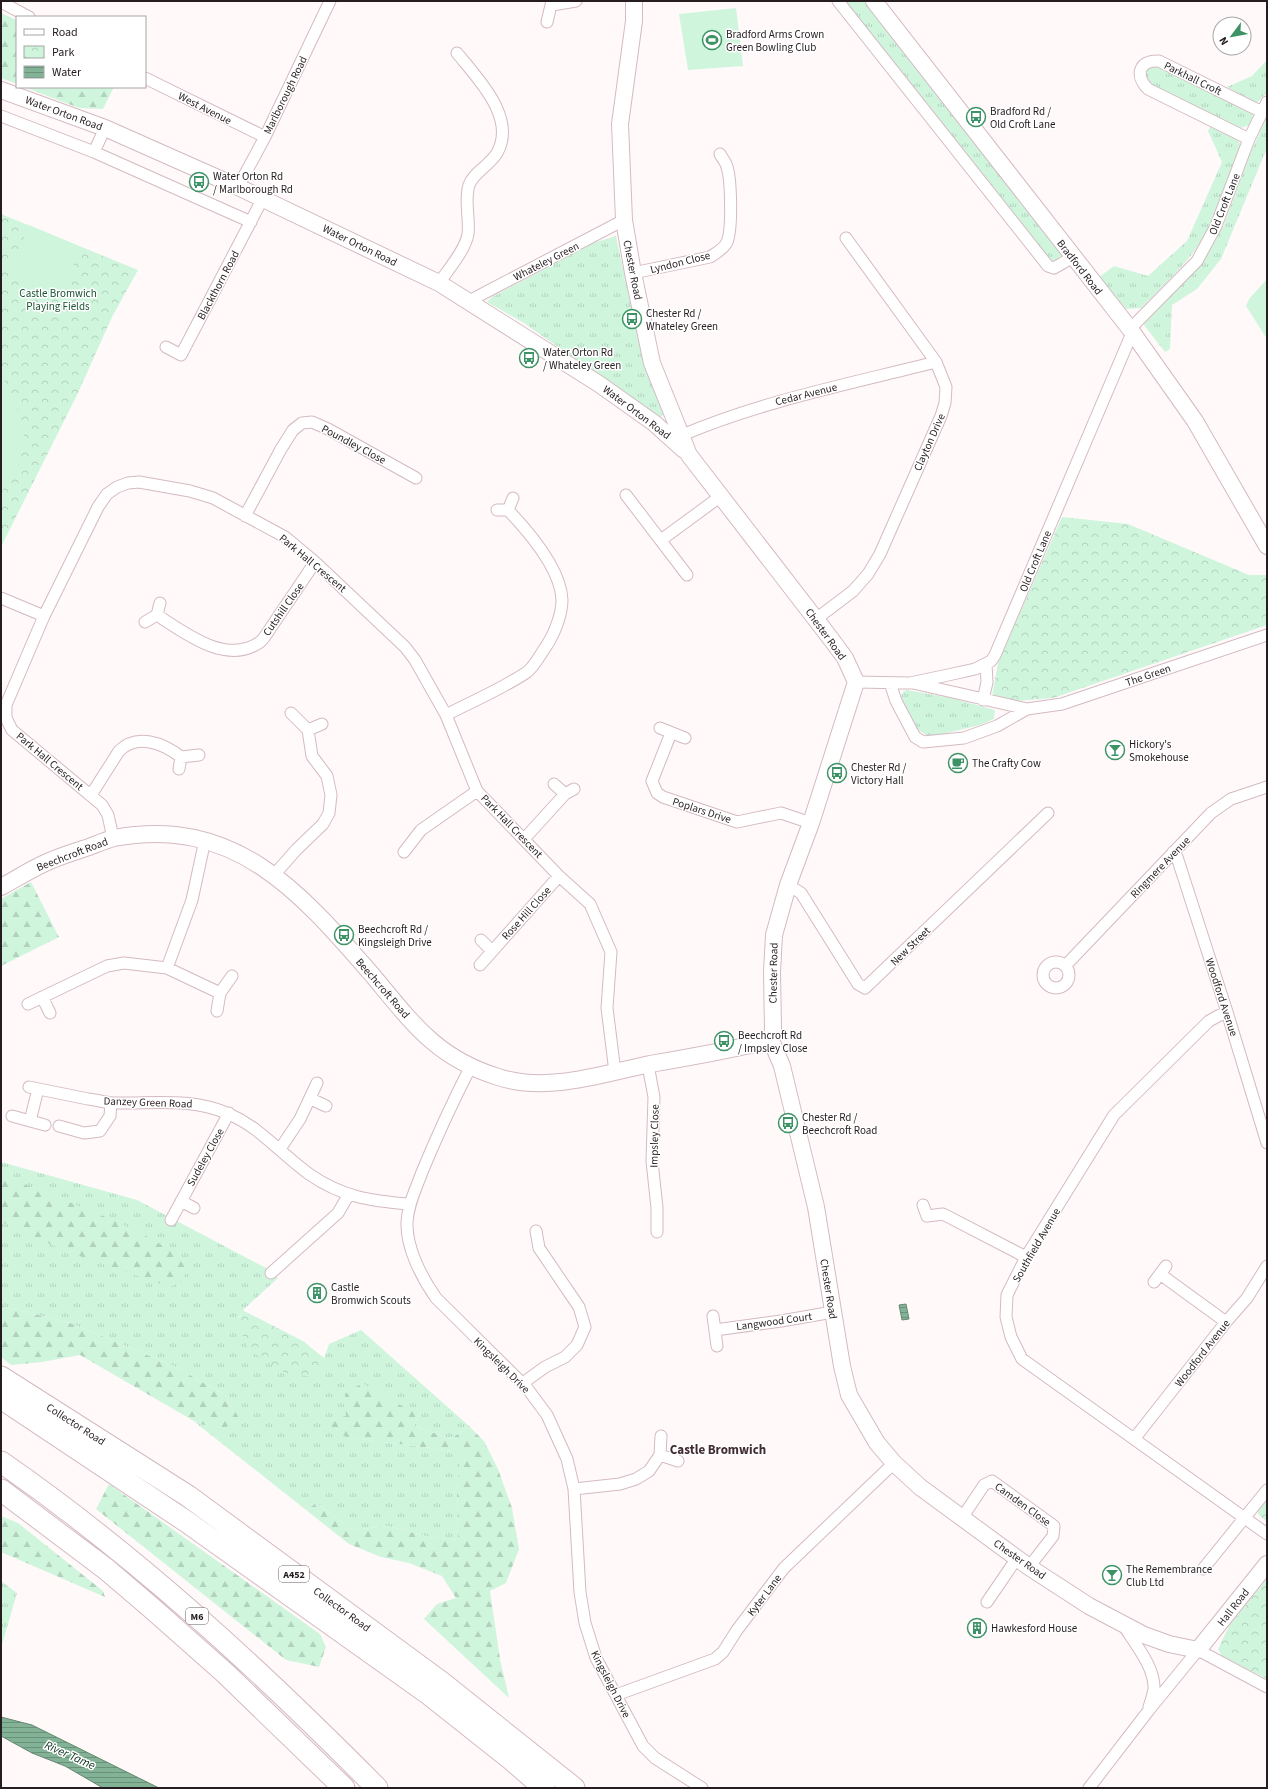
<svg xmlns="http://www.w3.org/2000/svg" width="1268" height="1789" font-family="'Source Sans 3',sans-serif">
<defs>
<pattern id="grass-tufts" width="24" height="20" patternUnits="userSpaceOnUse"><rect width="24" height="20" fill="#cff5dd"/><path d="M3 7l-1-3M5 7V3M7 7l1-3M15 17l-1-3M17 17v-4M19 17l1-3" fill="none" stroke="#b2d2bd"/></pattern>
<pattern id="forest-firs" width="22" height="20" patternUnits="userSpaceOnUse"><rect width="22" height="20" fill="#cff5dd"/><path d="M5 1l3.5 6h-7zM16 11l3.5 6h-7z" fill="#b2d2bd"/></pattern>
<pattern id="park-crowns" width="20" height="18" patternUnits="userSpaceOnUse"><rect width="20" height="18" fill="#cff5dd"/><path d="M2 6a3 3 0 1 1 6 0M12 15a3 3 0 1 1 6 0" fill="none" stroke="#b2d2bd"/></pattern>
<pattern id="water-rules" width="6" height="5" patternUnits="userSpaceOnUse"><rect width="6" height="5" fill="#83b396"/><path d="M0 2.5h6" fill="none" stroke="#6b917a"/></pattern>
</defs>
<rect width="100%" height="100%" fill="#fff9fa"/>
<!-- grass -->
<path fill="url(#grass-tufts)" d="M 846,1 L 864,1 L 1062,254 L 1057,261 L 1051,262 Z
M 1267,60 L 1267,92 L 1258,102 L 1253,102 L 1227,87 L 1252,76 Z
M 1157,64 L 1249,109 L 1253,115 L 1250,125 L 1241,128 L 1147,83 L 1144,76 L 1145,69 Z
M 1267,117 L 1267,148 L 1221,259 L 1197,289 L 1172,305 L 1170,349 L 1165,352 L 1144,325 L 1148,316 L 1187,278 L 1211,248 L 1224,225 L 1249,156 Z
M 1212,124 L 1236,136 L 1241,146 C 1230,175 1222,208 1206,234 C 1189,262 1164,285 1141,308 L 1126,309 L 1099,277 L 1114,266 L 1148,276 L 1187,241 L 1222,162 L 1208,131 Z
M 616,236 L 637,334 L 663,414 L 660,419 L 524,323 L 487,302 L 492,297 L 593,243 Z
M 907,690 L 951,698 L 995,710 L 994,719 L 980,725 L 930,737 L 918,730 L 902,703 L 901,696 L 903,692 Z
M 1,1162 L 137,1200 L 268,1269 L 278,1278 L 243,1310 L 239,1317 L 316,1372 L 324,1358 L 329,1344 L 361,1330 L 469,1426 L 451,1439 L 414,1426 L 418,1415 L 352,1438 L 462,1452 L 457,1490 L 458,1540 L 429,1537 L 388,1526 L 352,1530 L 317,1503 L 306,1510 L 196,1423 L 224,1428 L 239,1420 L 226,1396 L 176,1367 L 70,1323 L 9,1308 L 1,1305 Z
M 1,1581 L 17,1593 L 1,1648 Z"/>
<!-- forest -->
<path fill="url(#forest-firs)" d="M 1,13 L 17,20 L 17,84 L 1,78 Z
M 24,87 L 114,87 L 103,109 L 79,108 Z
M 31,882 L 59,937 L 1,966 L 1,899 Z
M 1,1174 C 37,1193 170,1233 185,1267 C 187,1271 184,1277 183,1281 L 170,1287 L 65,1251 L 1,1221 Z
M 1,1305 L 9,1308 L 70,1323 L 176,1367 L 226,1396 L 240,1420 L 224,1428 L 199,1424 L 80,1355 L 42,1362 L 11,1365 L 1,1357 Z
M 362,1383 L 418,1415 L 414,1426 L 451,1439 L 469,1426 L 484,1441 L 498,1469 L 512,1508 L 519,1549 L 506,1583 L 490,1591 L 500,1659 L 509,1698 L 424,1619 L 437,1604 L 456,1598 L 442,1576 L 409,1563 L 381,1557 L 349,1544 L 306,1510 L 317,1503 L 352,1530 L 388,1526 L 429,1537 L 458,1540 L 457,1490 L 461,1452 L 352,1438 L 322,1431 L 330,1419 L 346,1416 L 345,1394 Z
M 109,1484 L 320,1634 L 326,1647 L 319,1667 L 286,1660 L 96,1509 Z
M 1,1516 L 18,1523 L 103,1591 L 105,1597 L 1,1552 Z"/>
<!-- park -->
<path fill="url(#park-crowns)" d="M 1,214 L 138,270 L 112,317 L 77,395 L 1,547 Z
M 1062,517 L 1128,524 L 1249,575 L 1267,575 L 1267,625 L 1053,698 L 1017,701 L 992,696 L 998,663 Z
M 242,1310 L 303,1341 L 324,1358 L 316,1372 L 315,1377 L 285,1373 L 249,1350 L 238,1324 Z
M 1267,1499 L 1267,1522 L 1258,1514 L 1258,1511 Z
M 1267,1579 L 1267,1679 L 1222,1657 L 1218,1649 L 1229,1626 Z"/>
<!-- garden -->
<path fill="#cff5dd" d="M 736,8 L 743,66 L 688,70 L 679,14 Z
M 29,225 L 81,247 L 60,297 L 8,275 Z
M 1267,279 L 1267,339 L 1246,306 L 1249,299 Z
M 1,378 L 6,382 L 19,413 L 24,437 L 17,470 L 1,493 Z"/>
<!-- water -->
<path fill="url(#water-rules)" stroke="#678673" d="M 906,1304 L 909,1319 L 902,1320 L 899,1305 Z
M 1,1717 L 32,1725 L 159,1788 L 103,1788 L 65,1766 L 32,1753 L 1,1736 Z"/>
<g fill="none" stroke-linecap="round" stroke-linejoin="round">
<!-- street casing -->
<g stroke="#d4bac1" stroke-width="13">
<path id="street" d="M 838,1 L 1048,266 L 1054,268 L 1073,257
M 1,2 L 29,17
M 552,5 L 576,1
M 547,22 L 552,1
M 145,78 L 265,137
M 1,116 L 94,152 L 251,222
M 1249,139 L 1148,89 C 1135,76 1138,60 1159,61 L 1262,112
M 94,152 L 105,128
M 238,187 L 265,137 L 330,1
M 633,273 L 710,257 C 716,253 722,250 726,244 C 733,233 731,179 727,167 C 726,162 722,158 720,154
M 439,283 C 448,270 466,249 468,234 C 470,218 464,201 469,185 C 473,173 490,165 497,153 C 517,118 478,79 457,53
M 469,301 L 624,220
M 1130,329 L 1197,261 L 1216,226 L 1249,139 L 1267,102
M 166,347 L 181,355 L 263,198
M 680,436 C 762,401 849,384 936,362
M 626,495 L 687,575
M 508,510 L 513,498
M 245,516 L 281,449 L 293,430 L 302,423 L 312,422 L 328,429 L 416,478
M 661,540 L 721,496
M 1,598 L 44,616
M 157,615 C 185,633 227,666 260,642 C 265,638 270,628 274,623 C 288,602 302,582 315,562
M 816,619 L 853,591 L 868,574 L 880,554 L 941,416 L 945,403 L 946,387 L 936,362 L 846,238
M 145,622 L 157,615 L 160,603
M 856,682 L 910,683 L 948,675 L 975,669 L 991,661 L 995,655 L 1132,333
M 890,683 L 896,701 L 915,737 L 923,742 L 964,738 L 997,726 L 1027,709
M 913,683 L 1027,709 L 1062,704 L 1267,635
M 983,700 L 987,682 L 986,664
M 446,715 C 473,701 502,689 527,672 C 534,667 540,655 545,648 C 554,635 562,615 562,600 C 561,569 528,531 508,510 L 497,510
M 660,728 L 685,738
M 308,730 L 322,724
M 671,733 L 652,781 L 657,793 L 663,797 L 737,822 L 781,813 L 811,823
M 179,769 L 181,757 L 199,755
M 554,784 L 565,794
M 91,795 L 119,751 C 137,733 163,743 181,757
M 113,838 L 108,815 L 102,805 L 12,730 L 6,718 L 6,705 L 44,616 L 98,507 L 107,494 L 117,487 L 128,483 L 139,482 L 190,491 L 213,498 L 285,537 L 315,562 L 405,647 L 415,660 L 446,715 L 477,791 L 559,876 L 590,904 L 611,952 L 607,1008 L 615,1072
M 525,838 L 565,794 L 574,789
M 404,852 L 421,830 L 477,791
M 1173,852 L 1177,857 L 1227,1012 L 1267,1143
M 274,875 L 296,850 L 323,824 L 329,813 L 331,795 L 327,776 L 312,756 L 308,730 L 291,713
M 788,885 L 801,893 L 858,984 L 865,988 L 1048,813
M 481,940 L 492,951
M1043 975a13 13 0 1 1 26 0a13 13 0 1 1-26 0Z
M 480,965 L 559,876
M 1066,965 L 1211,813 L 1231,799 L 1267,787
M 167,968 L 192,900 L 205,840
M 42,997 L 50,1013
M 28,1004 L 107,966 L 124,963 L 167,968 L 220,993
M 217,1011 L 220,993 L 232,976
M 1227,1012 L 1218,1016 L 1209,1021 L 1114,1115 L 1026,1257 L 1007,1295 L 1006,1317 L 1011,1337 L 1022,1359 L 1267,1534
M 648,1065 L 654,1097 L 652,1161 L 657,1208 L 657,1232
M 471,1066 C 453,1101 437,1136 422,1172 C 416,1189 408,1204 407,1222 C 406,1248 422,1278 436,1298 L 527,1388 L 547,1415 L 567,1459 L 574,1489 L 580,1592 L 585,1623 L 596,1658 L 643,1746 L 655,1758 L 702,1788
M 29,1087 C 48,1091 68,1095 88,1099 C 96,1100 104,1102 112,1103 C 153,1104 190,1097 229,1114 C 261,1128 281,1154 309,1174 C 342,1197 371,1201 409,1204
M 311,1099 L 326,1106
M 12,1116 L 45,1125
M 30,1121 L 38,1089
M 59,1126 L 84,1133 L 100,1131 L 110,1116 L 111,1103
M 280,1149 L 300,1119 L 317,1083
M 181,1201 L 194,1208
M 923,1205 L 927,1216 L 943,1214 L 1026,1257
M 171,1220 L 229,1113
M 271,1273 L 338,1213 L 349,1194
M 1160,1274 L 1226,1322
M 1154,1282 L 1166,1266
M 713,1316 L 717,1346
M 715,1330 L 781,1321 L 833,1312
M 523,1383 L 545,1367 L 565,1357 L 577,1345 L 585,1327 L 579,1307 L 539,1248 L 536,1231
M 1134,1439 L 1226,1322 L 1247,1298 L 1267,1266
M 660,1455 L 678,1461
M 574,1489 L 620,1484 L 636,1479 L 649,1471 L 660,1455 L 661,1436
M 962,1518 L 984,1485 L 992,1481 L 1054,1526 L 1053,1536 L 1029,1567
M 1203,1569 L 1267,1490
M 987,1602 L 1017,1558
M 1124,1626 C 1135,1644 1155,1667 1154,1689 C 1153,1694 1151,1701 1149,1707
M 616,1695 L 715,1659 L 723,1652 L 737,1630 L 784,1568 L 894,1463
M 1089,1788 L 1149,1710 L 1198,1650 L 1267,1687"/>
</g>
<!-- secondary casing -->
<g stroke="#d4bac1" stroke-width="18">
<path id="secondary" d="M 634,1 L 634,21 L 620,124 L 624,220 L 633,273 L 652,363 L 689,455 L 831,639 L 845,658 L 856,682 L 811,823 L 788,885 L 774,935 L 772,972 L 773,1029 L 771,1040 L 782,1066 L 816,1207 L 842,1366 L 849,1395 L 877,1443 L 894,1463 L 920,1487 L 1029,1567 L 1089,1606 L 1144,1635 L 1169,1644 L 1198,1650 L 1267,1564
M 874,1 L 1130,329 L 1195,421 L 1267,546
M 1,90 L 105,128 L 238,187 L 439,283 L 599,384 L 654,423 L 684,450
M 1,887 C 18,878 34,867 52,860 C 64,855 77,851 89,847 C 97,844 106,840 114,838 C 236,815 302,894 374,977 C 413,1024 437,1058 498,1077 C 548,1093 602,1074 650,1064 C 691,1057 731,1050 771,1040"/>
</g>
<!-- highway casing -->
<g stroke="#d4bac1" stroke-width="23">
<path id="highway" d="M 1,1377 L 188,1496 L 441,1682 L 574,1788
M 1,1398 L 187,1522 L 430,1695 L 512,1760 L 544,1788
M 1,1462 C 138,1557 260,1670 377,1788
M 1,1490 L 106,1569 L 154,1610 L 225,1673 L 344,1788"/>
</g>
<!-- street -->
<use href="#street" stroke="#fff" stroke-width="11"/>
<!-- secondary -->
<use href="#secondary" stroke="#fff" stroke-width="16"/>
<!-- highway -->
<use href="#highway" stroke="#fff" stroke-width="21"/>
</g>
<!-- icons -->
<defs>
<g id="stadium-ring" transform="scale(1)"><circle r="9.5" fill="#fff" stroke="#3e9366" stroke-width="1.5"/><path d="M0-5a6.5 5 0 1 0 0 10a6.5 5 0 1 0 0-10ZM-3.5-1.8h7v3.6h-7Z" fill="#3e9366"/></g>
<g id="bus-ring" transform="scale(1)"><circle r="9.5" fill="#fff" stroke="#3e9366" stroke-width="1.5"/><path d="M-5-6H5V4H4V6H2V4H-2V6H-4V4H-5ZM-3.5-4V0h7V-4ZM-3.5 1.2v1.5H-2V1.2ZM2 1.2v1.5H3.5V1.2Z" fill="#3e9366"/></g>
<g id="bar-ring" transform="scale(1)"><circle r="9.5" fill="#fff" stroke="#3e9366" stroke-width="1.5"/><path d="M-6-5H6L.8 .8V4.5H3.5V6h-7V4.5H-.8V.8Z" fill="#3e9366"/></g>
<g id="cafe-ring" transform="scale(1)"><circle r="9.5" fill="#fff" stroke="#3e9366" stroke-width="1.5"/><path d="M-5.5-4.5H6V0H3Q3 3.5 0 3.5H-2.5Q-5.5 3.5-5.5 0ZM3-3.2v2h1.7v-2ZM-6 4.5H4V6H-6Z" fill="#3e9366"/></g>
<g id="building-ring" transform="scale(1)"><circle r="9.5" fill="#fff" stroke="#3e9366" stroke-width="1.5"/><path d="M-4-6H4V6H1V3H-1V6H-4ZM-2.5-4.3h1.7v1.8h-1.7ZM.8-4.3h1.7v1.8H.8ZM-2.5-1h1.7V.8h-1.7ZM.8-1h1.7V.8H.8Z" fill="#3e9366"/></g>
</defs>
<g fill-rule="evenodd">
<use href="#stadium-ring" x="712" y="40"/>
<use href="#bus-ring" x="976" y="117"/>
<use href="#bus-ring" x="199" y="182"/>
<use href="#bus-ring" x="632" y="319"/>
<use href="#bus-ring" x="529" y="358"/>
<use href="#bar-ring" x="1115" y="750"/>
<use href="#cafe-ring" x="958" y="763"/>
<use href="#bus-ring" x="837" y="773"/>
<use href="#bus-ring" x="344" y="935"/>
<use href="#bus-ring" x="724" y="1041"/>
<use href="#bus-ring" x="788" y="1123"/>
<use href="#building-ring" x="317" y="1293"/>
<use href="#bar-ring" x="1112" y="1575"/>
<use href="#building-ring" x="977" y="1628"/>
</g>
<g text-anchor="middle" stroke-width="3" stroke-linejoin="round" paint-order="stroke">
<!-- shield labels -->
<g fill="#fff" stroke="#676163" stroke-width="1">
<rect x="279" y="1566" width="30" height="16" rx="3"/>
<rect x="186" y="1608" width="22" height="16" rx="3"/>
</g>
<g font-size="10" font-weight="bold" fill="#261d20">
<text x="294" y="1578">A452</text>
<text x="197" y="1620">M6</text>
</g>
<!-- poi labels -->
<g font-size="11" fill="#261d20" stroke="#fff" text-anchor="start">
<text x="726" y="38">Bradford Arms Crown<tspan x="726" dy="13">Green Bowling Club</tspan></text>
<text x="990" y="115">Bradford Rd /<tspan x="990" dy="13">Old Croft Lane</tspan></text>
<text x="213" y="180">Water Orton Rd<tspan x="213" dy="13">/ Marlborough Rd</tspan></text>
<text x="646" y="317">Chester Rd /<tspan x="646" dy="13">Whateley Green</tspan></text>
<text x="543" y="356">Water Orton Rd<tspan x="543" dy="13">/ Whateley Green</tspan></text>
<text x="1129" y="748">Hickory's<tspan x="1129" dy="13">Smokehouse</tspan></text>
<text x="972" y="767">The Crafty Cow</text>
<text x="851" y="771">Chester Rd /<tspan x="851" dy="13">Victory Hall</tspan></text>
<text x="358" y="933">Beechcroft Rd /<tspan x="358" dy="13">Kingsleigh Drive</tspan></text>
<text x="738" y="1039">Beechcroft Rd<tspan x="738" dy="13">/ Impsley Close</tspan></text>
<text x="802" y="1121">Chester Rd /<tspan x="802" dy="13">Beechcroft Road</tspan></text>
<text x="331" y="1291">Castle<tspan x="331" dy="13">Bromwich Scouts</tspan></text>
<text x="1126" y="1573">The Remembrance<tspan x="1126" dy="13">Club Ltd</tspan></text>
<text x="991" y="1632">Hawkesford House</text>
</g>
<!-- street labels -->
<g font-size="11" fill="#261d20" stroke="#fff">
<text transform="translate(1193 78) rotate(26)" y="4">Parkhall Croft</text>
<text transform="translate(285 95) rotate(-64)" y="4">Marlborough Road</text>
<text transform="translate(205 108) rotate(27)" y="4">West Avenue</text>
<text transform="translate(64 113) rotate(20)" y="4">Water Orton Road</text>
<text transform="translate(1224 204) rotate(-68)" y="4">Old Croft Lane</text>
<text transform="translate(360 245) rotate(26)" y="4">Water Orton Road</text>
<text transform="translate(546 261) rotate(-27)" y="4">Whateley Green</text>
<text transform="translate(680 262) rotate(-14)" y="4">Lyndon Close</text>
<text transform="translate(1080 267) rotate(52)" y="4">Bradford Road</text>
<text transform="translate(633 270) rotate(79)" y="4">Chester Road</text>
<text transform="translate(218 285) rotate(-62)" y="4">Blackthorn Road</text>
<text transform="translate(806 394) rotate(-14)" y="4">Cedar Avenue</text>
<text transform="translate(637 412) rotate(37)" y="4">Water Orton Road</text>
<text transform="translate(929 442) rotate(-66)" y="4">Clayton Drive</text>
<text transform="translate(354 444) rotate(28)" y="4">Poundley Close</text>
<text transform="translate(1035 561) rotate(-67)" y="4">Old Croft Lane</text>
<text transform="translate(313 563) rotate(40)" y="4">Park Hall Crescent</text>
<text transform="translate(283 609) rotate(-55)" y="4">Cutshill Close</text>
<text transform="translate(826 634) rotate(54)" y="4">Chester Road</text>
<text transform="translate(1148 675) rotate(-19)" y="4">The Green</text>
<text transform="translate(50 761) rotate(40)" y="4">Park Hall Crescent</text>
<text transform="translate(702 810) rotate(18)" y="4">Poplars Drive</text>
<text transform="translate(512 826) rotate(46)" y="4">Park Hall Crescent</text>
<text transform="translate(72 854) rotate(-21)" y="4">Beechcroft Road</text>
<text transform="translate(1160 867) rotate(-46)" y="4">Ringmere Avenue</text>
<text transform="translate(526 913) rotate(-48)" y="4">Rose Hill Close</text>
<text transform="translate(910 946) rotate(-44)" y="4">New Street</text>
<text transform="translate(773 973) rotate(-89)" y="4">Chester Road</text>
<text transform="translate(383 988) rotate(49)" y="4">Beechcroft Road</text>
<text transform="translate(1222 997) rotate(72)" y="4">Woodford Avenue</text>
<text transform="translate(148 1102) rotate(2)" y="4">Danzey Green Road</text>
<text transform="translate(654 1136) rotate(-89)" y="4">Impsley Close</text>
<text transform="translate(205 1157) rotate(-61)" y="4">Sudeley Close</text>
<text transform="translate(1036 1245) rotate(-60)" y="4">Southfield Avenue</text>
<text transform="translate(829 1289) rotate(81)" y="4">Chester Road</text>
<text transform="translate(774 1321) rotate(-8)" y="4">Langwood Court</text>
<text transform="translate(1202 1353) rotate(-52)" y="4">Woodford Avenue</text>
<text transform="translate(502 1365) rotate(45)" y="4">Kingsleigh Drive</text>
<text transform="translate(76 1424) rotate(33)" y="4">Collector Road</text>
<text transform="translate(1023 1504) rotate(36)" y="4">Camden Close</text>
<text transform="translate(1020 1559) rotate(35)" y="4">Chester Road</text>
<text transform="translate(764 1595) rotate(-53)" y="4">Kyter Lane</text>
<text transform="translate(1233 1607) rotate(-52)" y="4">Hall Road</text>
<text transform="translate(342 1609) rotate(36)" y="4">Collector Road</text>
<text transform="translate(611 1684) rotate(63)" y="4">Kingsleigh Drive</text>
</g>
<!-- park labels -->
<g font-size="11" fill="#195134" stroke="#fff">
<text x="58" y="297">Castle Bromwich<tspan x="58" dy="13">Playing Fields</tspan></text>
</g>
<!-- water labels -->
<g font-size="12" font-style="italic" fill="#0d3420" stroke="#fff">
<text transform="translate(70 1755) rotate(24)" y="4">River Tame</text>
</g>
<!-- quarter labels -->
<g font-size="13" font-weight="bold" fill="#402c32" stroke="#fff">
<text x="718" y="1454">Castle Bromwich</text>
</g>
</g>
<!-- border -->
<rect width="1268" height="1789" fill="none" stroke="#261d20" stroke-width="4"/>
<!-- legend -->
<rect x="16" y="16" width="130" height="72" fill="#ffffff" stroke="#a8a5a6"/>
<rect x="24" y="29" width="20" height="6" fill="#ffffff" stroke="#a8a5a6"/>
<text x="52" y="36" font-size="12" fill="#261d20">Road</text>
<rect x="24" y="46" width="20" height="12" fill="url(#park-crowns)" stroke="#a8a5a6"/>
<text x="52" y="56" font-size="12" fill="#261d20">Park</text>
<rect x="24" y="66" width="20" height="12" fill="url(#water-rules)" stroke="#a8a5a6"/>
<text x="52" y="76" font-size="12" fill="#261d20">Water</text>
<!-- north arrow -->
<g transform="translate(1232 36) rotate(238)"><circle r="19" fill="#ffffff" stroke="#a8a5a6"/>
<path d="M0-3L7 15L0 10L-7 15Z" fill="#3e9366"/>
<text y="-6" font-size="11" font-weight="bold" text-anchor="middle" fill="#261d20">N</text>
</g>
</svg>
